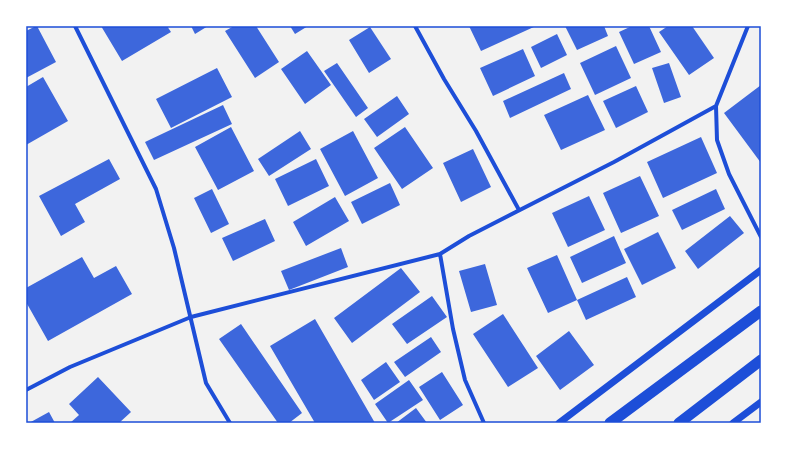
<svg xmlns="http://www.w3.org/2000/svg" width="787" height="449" font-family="Lato,sans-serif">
<rect width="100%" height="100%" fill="#f2f2f2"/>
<!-- building -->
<path fill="#3d67dc" d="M 36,26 L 37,26 L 56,62 L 26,78 L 26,31 Z
M 101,26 L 167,26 L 171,32 L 122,61 Z
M 191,26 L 208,26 L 195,34 Z
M 234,26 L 256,26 L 279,62 L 255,78 L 225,31 Z
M 290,26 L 308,26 L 295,34 Z
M 469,26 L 536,26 L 481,51 Z
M 565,26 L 604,26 L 608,36 L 577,50 Z
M 632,26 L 649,26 L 661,52 L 634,64 L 619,32 Z
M 668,26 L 692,26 L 714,58 L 689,75 L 659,32 Z
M 370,27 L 391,59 L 369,73 L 349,40 Z
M 557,34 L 567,55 L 541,68 L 531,47 Z
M 616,46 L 631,78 L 595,95 L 580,63 Z
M 523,49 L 535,76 L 493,96 L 480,68 Z
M 307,51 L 331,85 L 305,104 L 281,69 Z
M 337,63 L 368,108 L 356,117 L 324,71 Z
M 669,63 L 681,97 L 664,103 L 652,68 Z
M 217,68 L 232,97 L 171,128 L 156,99 Z
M 564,73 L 571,89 L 510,118 L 503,101 Z
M 43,77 L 68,121 L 26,145 L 26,87 Z
M 761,85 L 761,163 L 724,113 Z
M 636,86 L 648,112 L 616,128 L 603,101 Z
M 588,95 L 605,130 L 561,150 L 544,115 Z
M 397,96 L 409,114 L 377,137 L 364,119 Z
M 223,105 L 232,124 L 154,160 L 145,142 Z
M 231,127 L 254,171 L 218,190 L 195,147 Z
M 405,127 L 433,168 L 402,189 L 374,148 Z
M 300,131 L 311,149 L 269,176 L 258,159 Z
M 353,131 L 378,178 L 345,196 L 320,149 Z
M 701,137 L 717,173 L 663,198 L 647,162 Z
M 473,149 L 491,187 L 461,202 L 443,163 Z
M 109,159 L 120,179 L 75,204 L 85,222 L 61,236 L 39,196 Z
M 316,159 L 329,186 L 288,206 L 275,179 Z
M 640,176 L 659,216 L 621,233 L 603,193 Z
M 390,183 L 400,205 L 362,224 L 351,202 Z
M 212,189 L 229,224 L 211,233 L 194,198 Z
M 716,189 L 725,209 L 682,230 L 672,210 Z
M 589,196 L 605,230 L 568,247 L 552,213 Z
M 335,197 L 349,221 L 306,246 L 293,222 Z
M 730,216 L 744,233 L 698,269 L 685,251 Z
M 265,219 L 275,241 L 233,261 L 222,238 Z
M 658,232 L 676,268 L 642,285 L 624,249 Z
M 614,236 L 626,263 L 582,283 L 570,257 Z
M 341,248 L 348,267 L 289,290 L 281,271 Z
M 557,255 L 577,300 L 627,277 L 636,297 L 586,320 L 577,300 L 548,313 L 527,268 Z
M 82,257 L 94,278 L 116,266 L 132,294 L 48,341 L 26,302 L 26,288 Z
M 485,264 L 497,305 L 471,312 L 459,271 Z
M 401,268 L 420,292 L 352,343 L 334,318 Z
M 432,296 L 447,317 L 407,344 L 392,324 Z
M 503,314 L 538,368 L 508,387 L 473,334 Z
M 315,319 L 375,423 L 315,423 L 270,346 Z
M 241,324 L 302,413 L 289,423 L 278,423 L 219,339 Z
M 569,331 L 594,365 L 560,390 L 536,356 Z
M 431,337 L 441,352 L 405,377 L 394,362 Z
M 386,362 L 400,382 L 374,400 L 361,380 Z
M 442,372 L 463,405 L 440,420 L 419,387 Z
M 98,377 L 131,412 L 119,423 L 70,423 L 79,415 L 69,404 Z
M 409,380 L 423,400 L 388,423 L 375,404 Z
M 416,408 L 427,423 L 396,423 Z
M 49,412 L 55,423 L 29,423 Z"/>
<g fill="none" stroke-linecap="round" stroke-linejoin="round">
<!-- minor -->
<path stroke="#1d4ed8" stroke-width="4" d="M 75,26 L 156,189 L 174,248 L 206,383 L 230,423
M 415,26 L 444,79 L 476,131 L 519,210
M 748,26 L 716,106 L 717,140 L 729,174 L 761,237
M 440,254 L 453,329 L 465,380 L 484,423
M 26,390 L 70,367 L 191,317 L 440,254 L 469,236 L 614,162 L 716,106"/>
<!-- tertiary -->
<path stroke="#1d4ed8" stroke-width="7" d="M 559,423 L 761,270
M 733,423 L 761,402"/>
<!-- trunk -->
<path stroke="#1d4ed8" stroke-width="11" d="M 610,423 L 761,311
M 679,423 L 761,360"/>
</g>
<!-- border -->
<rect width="787" height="449" fill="none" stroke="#ffffff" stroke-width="54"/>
<rect x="27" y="27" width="733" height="395" fill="none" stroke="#1d4ed8" stroke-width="1.5"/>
</svg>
